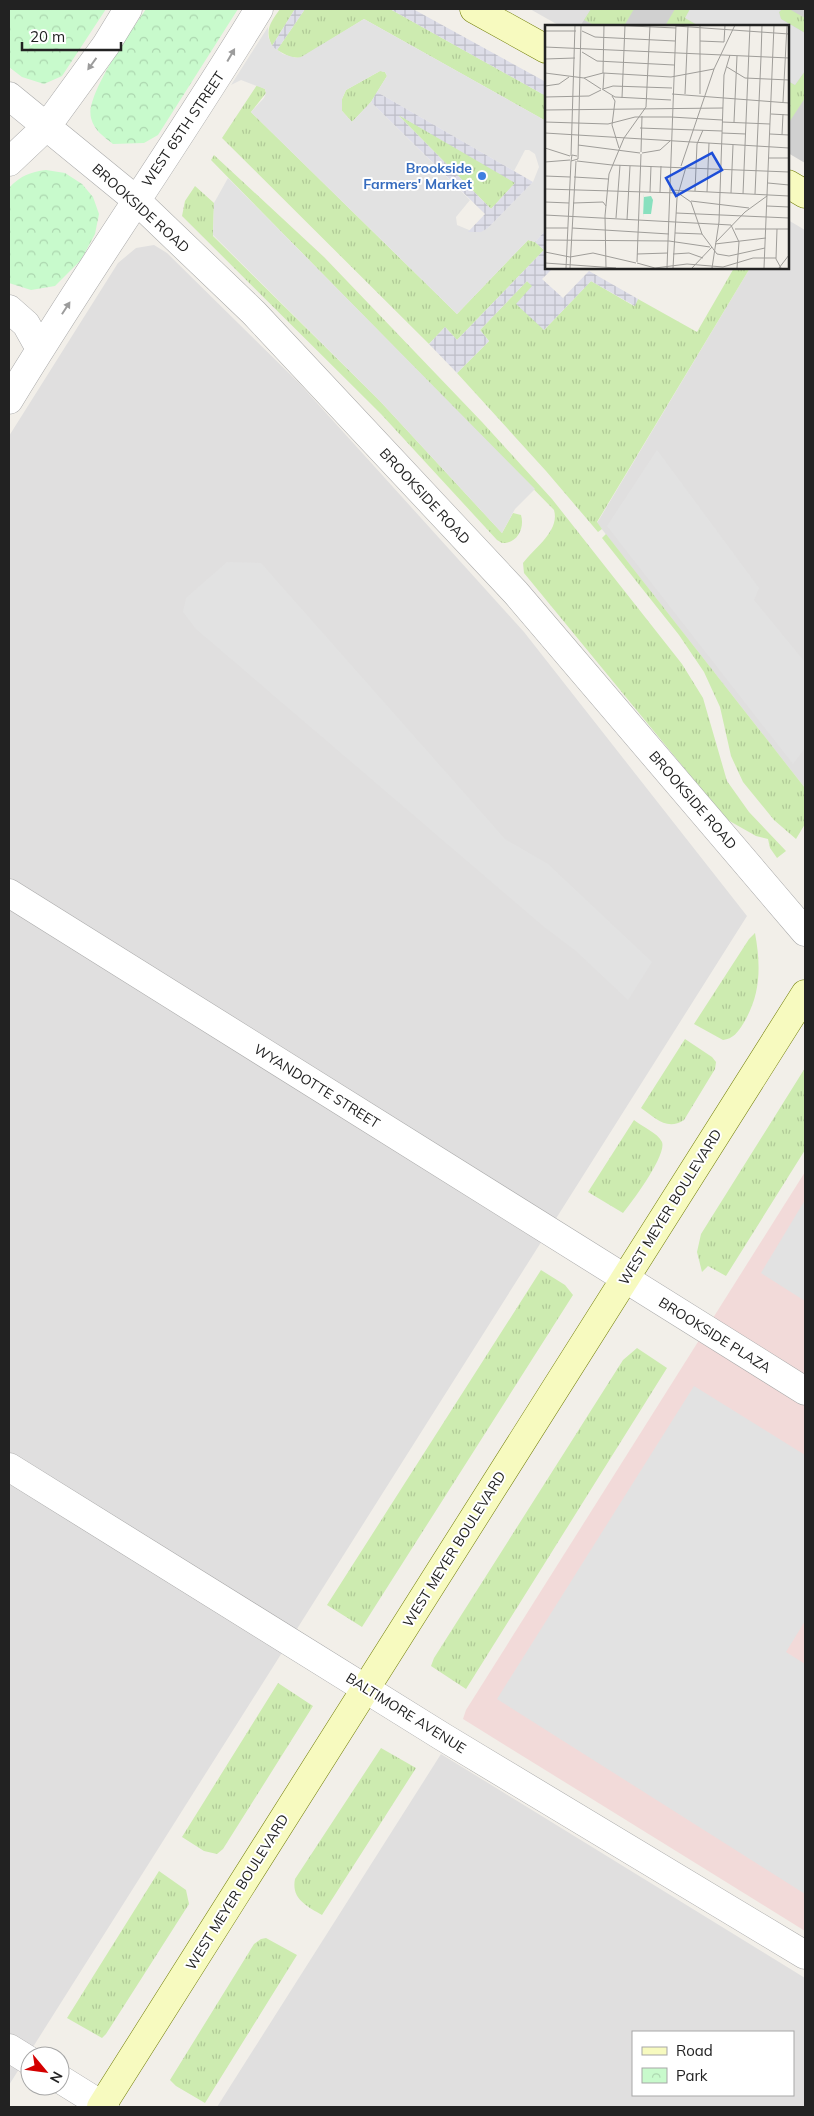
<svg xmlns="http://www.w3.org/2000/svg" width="814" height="2116" font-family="Mulish,sans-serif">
<defs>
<pattern id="grass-tufts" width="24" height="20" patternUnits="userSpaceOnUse" patternTransform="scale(1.25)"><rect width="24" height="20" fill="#cdebb0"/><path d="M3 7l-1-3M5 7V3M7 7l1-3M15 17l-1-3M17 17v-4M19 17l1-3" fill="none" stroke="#b0c997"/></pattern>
<pattern id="park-crowns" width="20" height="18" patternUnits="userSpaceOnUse" patternTransform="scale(1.25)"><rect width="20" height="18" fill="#c8facc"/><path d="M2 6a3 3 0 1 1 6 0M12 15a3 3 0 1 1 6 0" fill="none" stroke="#acd6af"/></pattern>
<pattern id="plaza-grid" width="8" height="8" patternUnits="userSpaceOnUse" patternTransform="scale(1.25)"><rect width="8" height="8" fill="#dddde8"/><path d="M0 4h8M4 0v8" fill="none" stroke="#bdbdc7"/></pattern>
</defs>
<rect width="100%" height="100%" fill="#f2efe9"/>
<!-- residential -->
<path fill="#e0dfdf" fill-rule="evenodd" d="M 530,9 L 591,9 L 580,26 L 560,26 Z
M 788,220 L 805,230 L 805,788 L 597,523 L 750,268 L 788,268 Z
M 154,245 L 167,253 L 299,383 L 524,632 L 747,916 L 9,2085 L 9,436 L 118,263 L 136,248 Z
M 441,1754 L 805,1978 L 805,2107 L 217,2107 ZM 633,2032 L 793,2032 L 793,2095 L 633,2095 Z"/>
<!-- commercial -->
<path fill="#f2dad9" d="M 805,1172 L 805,1931 L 463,1719 L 466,1710 Z"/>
<!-- religious -->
<path fill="#d0d0d0" d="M 591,9 L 805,9 L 805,163 L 788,153 L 788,26 L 580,26 Z"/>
<!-- grass -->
<path fill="url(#grass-tufts)" d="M 280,9 L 295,9 L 272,46 C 264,30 271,22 280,9 Z
M 305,9 L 390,9 L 546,96 L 546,121 L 364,19 L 301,58 L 290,57 L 277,50 Z
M 591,9 L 634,9 L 624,26 L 596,26 L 584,20 Z
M 675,9 L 690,9 L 686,18 L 699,26 L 665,26 Z
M 782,9 L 789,9 L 805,18 L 805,33 L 781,19 L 779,12 Z
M 380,71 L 385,72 L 387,76 L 371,102 L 352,122 L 342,111 L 342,99 L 346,90 Z
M 805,71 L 805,98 L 788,124 L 788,81 L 795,85 Z
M 257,85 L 265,89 L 266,93 L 251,112 L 457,314 L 528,240 L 535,242 L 544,250 L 457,340 L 445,327 L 429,344 L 222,138 Z
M 397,114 L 516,182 L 491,209 Z
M 214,155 L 324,257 L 482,422 L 552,499 L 682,664 L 703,698 L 727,781 L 749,812 L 786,851 L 777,858 L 770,848 L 768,839 L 756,836 L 726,819 L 524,573 L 523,563 C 535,547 560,531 554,510 L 211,160 Z
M 195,186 L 214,203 L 213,236 L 379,400 L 502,533 L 513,513 L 521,515 C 525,528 517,544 502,543 L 497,540 L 381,414 L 182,216 L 185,201 Z
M 734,268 L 750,268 L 597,522 L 602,529 L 598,532 L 546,471 L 457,373 L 489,341 L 480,330 L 527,281 L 533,286 L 544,330 L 591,281 L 634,306 L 638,299 L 697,332 Z
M 606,534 L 805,788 L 805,824 L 796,839 L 774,820 L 743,782 L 731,756 L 720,707 L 704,672 L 679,635 L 602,538 Z
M 755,933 C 761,966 761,995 743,1024 C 738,1032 733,1039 723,1040 L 694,1024 L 749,939 Z
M 685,1039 L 712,1057 L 716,1062 L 715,1069 L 684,1120 C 667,1131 655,1118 641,1108 Z
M 805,1068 L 805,1150 L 726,1276 L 708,1266 L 702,1272 L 697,1252 L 701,1234 Z
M 634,1120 C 641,1126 658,1133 662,1142 C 667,1155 632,1202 623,1213 L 588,1192 Z
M 541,1270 L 565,1285 L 573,1295 L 362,1627 L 327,1605 Z
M 637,1348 L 667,1368 L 466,1689 L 431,1666 L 434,1658 L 623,1360 Z
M 278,1683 L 313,1706 L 223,1849 L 217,1854 L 204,1851 L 182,1837 Z
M 381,1748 L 416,1768 L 322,1915 C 307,1906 291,1899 295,1879 Z
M 159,1871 L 186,1890 L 189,1904 L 106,2034 L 102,2038 L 67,2018 Z
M 266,1938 L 297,1955 L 205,2103 L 176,2086 L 170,2080 L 254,1944 L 261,1939 Z"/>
<!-- park -->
<path fill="url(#park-crowns)" d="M 9,9 L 106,9 L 62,76 L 44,84 L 22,77 L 9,67 Z
M 146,9 L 238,9 L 158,135 L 144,143 L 113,144 C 104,137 94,130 91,118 C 85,95 132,30 146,9 Z
M 46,170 L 65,173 L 82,184 L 93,197 L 99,214 L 95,234 L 81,260 L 55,286 L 31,290 L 9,283 L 9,188 C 20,176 30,172 46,170 Z"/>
<!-- parking -->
<path fill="#e2e2e2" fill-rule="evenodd" d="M 690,9 L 782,9 L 779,12 L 781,19 L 805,33 L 805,71 L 795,85 L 788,81 L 788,26 L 699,26 L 685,18 Z
M 364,19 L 546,121 L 545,231 L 535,242 L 528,240 L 457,314 L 251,112 L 264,98 L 266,93 L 265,89 L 241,80 L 231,85 L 268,27 L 268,36 L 272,46 L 283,54 L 296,58 L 301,57 ZM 380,71 L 385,72 L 387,76 L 377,92 L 514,171 L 525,150 L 529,150 L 535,154 L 539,167 L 533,182 L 488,228 L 474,232 L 457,225 L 456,217 L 470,200 L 371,102 L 352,122 L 342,111 L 342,99 L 346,90 Z
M 228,178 L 535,489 L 515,509 L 502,533 L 379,400 L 213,235 L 214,203 Z
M 657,450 L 759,588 L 754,600 L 805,662 L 805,748 L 793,764 L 607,526 Z
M 227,562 L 261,563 L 505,839 L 548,864 L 652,962 L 628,1000 L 576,951 L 543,926 L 196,629 L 183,612 L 186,598 Z
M 805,1200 L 805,1301 L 761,1273 Z
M 694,1386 L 805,1455 L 805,1621 L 786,1652 L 805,1664 L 805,1894 L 497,1699 Z"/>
<!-- plaza -->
<path fill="url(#plaza-grid)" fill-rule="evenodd" d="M 295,9 L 305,9 L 277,50 L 272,46 Z
M 390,9 L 413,9 L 546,82 L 546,96 Z
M 377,92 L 514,171 L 533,182 L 488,228 L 481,232 L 468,232 L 485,214 L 371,102 ZM 399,116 L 400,116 L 515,183 L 491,209 Z
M 545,231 L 546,268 L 553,268 L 542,279 L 563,298 L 589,271 L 638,299 L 635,306 L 591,281 L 544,330 L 516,304 L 532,286 L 527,281 L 480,330 L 489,341 L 457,373 L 429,344 L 445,327 L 457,340 L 544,250 L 535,242 Z"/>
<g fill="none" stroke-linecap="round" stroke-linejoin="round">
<!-- minor casing -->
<g stroke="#a9a9a9" stroke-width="29">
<path id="minor" d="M 9,96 L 135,199 L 254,313 L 516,593 L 805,932
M 9,162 L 47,126 L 106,45 L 128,9
M 9,309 L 26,324 L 40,349
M 9,400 C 89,268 179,141 259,9
M 9,893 L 805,1391
M 9,1467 L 443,1737 L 805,1955
M 9,2048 L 30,2061
M 60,2079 L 105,2107"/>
</g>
<!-- secondary casing -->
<g stroke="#707d05" stroke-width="29">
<path id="secondary" d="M 474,9 L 546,49
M 788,184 L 805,194
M 101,2107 L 805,994"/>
</g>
<!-- minor -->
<use href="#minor" stroke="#fff" stroke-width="28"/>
<!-- secondary -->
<use href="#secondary" stroke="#f7fabf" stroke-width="28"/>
</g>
<!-- one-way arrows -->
<defs><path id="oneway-solid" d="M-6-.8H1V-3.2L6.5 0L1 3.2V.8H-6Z" transform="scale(1.25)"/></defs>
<g fill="#9c9c9c">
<use href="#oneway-solid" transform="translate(231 55) rotate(-60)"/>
<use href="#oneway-solid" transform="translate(92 64) rotate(126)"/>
<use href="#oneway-solid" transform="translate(66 308) rotate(-57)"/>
</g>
<!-- markers -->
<circle fill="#3f7fe0" stroke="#fff" stroke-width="2" cx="482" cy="176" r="5"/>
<g text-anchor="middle" stroke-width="4" stroke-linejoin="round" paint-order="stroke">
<!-- street labels -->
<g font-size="14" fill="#222" stroke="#fff">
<text transform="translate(183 129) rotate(-56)" y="5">WEST 65TH STREET</text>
<text transform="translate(141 208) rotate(42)" y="5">BROOKSIDE ROAD</text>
<text transform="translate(425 496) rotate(47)" y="5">BROOKSIDE ROAD</text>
<text transform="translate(693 800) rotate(49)" y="5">BROOKSIDE ROAD</text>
<text transform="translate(317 1086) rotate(32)" y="5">WYANDOTTE STREET</text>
<text transform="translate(670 1207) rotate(-58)" y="5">WEST MEYER BOULEVARD</text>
<text transform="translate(715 1335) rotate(32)" y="5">BROOKSIDE PLAZA</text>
<text transform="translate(454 1549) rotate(-58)" y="5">WEST MEYER BOULEVARD</text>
<text transform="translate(406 1713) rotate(32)" y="5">BALTIMORE AVENUE</text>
<text transform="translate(237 1892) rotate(-58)" y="5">WEST MEYER BOULEVARD</text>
</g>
<!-- shop labels -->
<g font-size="14" font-weight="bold" fill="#366cbe" stroke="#fff" text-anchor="end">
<text x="472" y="173">Brookside<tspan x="472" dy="16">Farmers' Market</tspan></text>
</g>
</g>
<!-- overview -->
<g transform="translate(545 25)">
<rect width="244" height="244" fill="#f2efe9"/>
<path d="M 99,168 L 99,172 L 106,171 L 108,175 L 106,189 L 98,189 L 98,193 Z" fill="#88e0be"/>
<path fill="none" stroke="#9f9d99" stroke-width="1" d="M 64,0 L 131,3M 131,1 L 244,9M 0,6 L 31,6M 37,6 L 50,12 L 130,16M 155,16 L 179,17M 179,17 L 180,0M 0,22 L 244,33M 37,27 L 52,36 L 129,40M 216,32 L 217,0M 0,34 L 30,33M 182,42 L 200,53 L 244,55M 0,48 L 39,53 L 58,48 L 126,52 L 169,44M 58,48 L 59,0M 39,53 L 56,64M 0,61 L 14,59 L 24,52M 57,64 L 70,72 L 126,75M 58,64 L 68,61 L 127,63M 58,64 L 59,48M 127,69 L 244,78M 140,69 L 143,1M 155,69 L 155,0M 67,71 L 70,76 L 67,100 L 74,123M 0,72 L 44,71 L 56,65M 77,73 L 80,0M 238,77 L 242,0M 0,85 L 178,83M 226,89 L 244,90M 0,97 L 63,99 L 90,92 L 126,92 L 177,95M 177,97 L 225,99M 189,97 L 192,31M 95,103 L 177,106M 0,108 L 244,123M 177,108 L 201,109M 225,109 L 244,110M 237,110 L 238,89M 33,120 L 95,128M 0,123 L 25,131M 96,127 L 97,91M 97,128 L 115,125 L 125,116M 26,131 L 30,0M 32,131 L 27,130 L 26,136 L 33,134 L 36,0M 224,133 L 244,133M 32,136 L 67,140 L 244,147M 0,137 L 25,135M 136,141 L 169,44 L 190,0M 0,151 L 25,152M 29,152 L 63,154M 223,158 L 244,160M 0,164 L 133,168 L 146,177 L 157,209 L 172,229 L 184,231 L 220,223M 125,165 L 244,171M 150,166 L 152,119 L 158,105M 105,167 L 106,141M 115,167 L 116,141M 162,167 L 164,118M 186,168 L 188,120M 198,169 L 205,0M 210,169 L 216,32M 146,176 L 204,183M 0,177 L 24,178M 28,178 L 58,177 L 61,181M 222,181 L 244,182M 131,188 L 244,193M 0,190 L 186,200 L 194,217 L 192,243M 71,193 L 75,140M 82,195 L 85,141M 0,203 L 23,203M 27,203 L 124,209M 190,204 L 244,204M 232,204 L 231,234 L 236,243M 130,208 L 157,209M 244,209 L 244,234M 0,215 L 124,216 L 165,222M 171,217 L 200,187 L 222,171M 170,219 L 221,213M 0,227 L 25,232 L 48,228 L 91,238M 92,229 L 123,228M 128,229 L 144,228 L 158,233M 92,237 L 96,129M 0,238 L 71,243M 92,238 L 110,243 L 142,239 L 178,242 L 208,233 L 231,233M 21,243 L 26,136M 25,243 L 31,136M 61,243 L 60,191 L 64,149 L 79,113 L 101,82 L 105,0M 122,243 L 131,0M 128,243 L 132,173 L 141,142M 147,243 L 167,222M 167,243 L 174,197 L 179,50 L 185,30M 219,243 L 229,0M 234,243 L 244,230"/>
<path fill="#1d4ed8" fill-opacity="0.15" stroke="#1d4ed8" stroke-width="2.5" d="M 167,128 L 177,145 L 131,171 L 121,153 Z"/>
<rect width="244" height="244" fill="none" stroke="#222" stroke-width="2.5"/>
</g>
<!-- border -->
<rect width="814" height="2116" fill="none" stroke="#222222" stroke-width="20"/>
<!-- legend -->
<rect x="632" y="2031" width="162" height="65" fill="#ffffff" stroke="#a7a7a7"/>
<rect x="642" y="2047" width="25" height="8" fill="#f7fabf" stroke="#a7a7a7"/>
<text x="676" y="2056" font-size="15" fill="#222222">Road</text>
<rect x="642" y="2068" width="25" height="15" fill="url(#park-crowns)" stroke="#a7a7a7"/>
<text x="676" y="2081" font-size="15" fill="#222222">Park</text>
<!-- north arrow -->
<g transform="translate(45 2071) rotate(119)"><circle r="24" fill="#ffffff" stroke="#a7a7a7"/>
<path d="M0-4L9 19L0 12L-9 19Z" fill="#d40000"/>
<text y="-8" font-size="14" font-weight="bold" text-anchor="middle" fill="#222222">N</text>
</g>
<!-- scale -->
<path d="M22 42v8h99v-8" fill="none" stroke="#222222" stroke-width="2.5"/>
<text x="30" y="42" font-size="15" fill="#222222" stroke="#ffffff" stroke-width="4" paint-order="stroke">20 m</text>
</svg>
